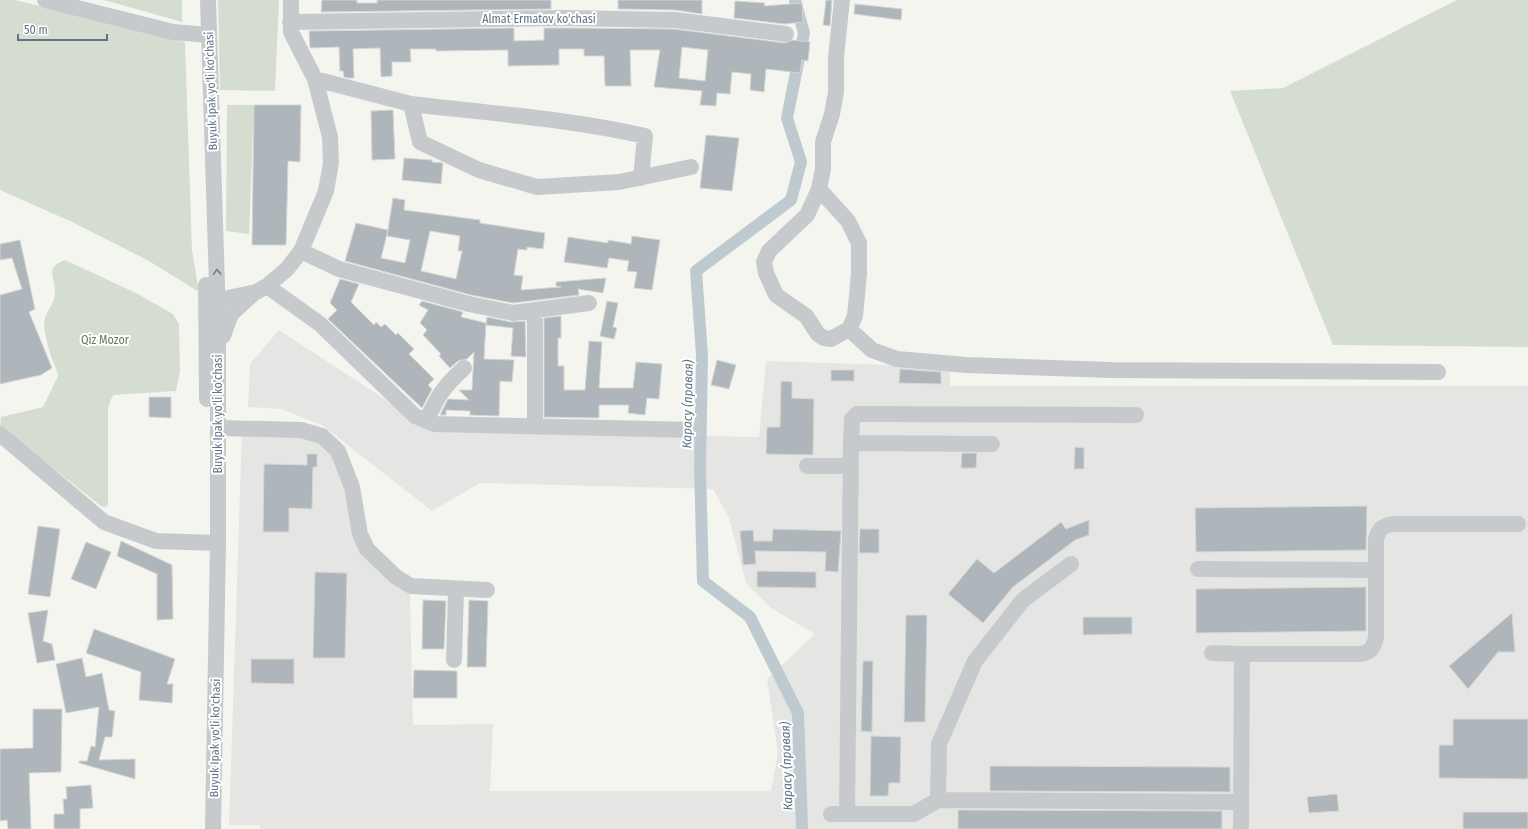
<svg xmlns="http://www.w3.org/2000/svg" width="1528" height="829" font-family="'Fira Sans Condensed',sans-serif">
<rect width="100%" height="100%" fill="#f5f5f0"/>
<!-- built -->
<path fill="#e5e6e4" d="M 279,330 L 432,430 L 759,437 L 766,361 L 950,367 L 950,386 L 1528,386 L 1528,829 L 260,829 L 260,825 L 229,825 L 242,430 L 316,435 L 338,454 L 358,540 L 410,595 L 413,725 L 493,724 L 490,791 L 771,791 L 778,753 L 767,679 L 815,634 L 771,608 L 746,583 L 729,518 L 713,489 L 480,483 L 432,511 L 322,425 L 281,409 L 248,407 L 250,364 Z"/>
<!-- green -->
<path fill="#d5ddd1" d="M 0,0 L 15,0 L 185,42 L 192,250 L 199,292 L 149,261 L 72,222 L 0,190 Z
M 104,0 L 182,0 L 182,22 Z
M 218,0 L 279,0 L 275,91 L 220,90 Z
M 1457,0 L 1528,0 L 1528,347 L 1333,345 L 1230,91 L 1283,88 Z
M 227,105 L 254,105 L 249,234 L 226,231 Z
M 65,260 L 136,293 L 173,314 L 179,324 L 180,371 L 176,391 L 114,395 L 111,399 L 108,409 L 108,505 L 105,507 L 102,507 L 0,426 L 1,417 L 43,407 L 58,376 C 57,368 52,361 50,353 C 47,344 45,334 44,325 C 44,311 55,305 55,293 C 56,277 43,268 65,260 Z"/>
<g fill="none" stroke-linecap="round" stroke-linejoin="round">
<!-- canal -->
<path stroke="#bfcad0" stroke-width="12" d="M 795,0 L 804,33 L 787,118 L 801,162 L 791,200 L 696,271 L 702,356 L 700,468 L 703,581 L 750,617 L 798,713 L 802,829"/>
</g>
<!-- building -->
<path fill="#aeb6bb" stroke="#d6d6d3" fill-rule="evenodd" d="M 322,0 L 357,0 L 357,3 L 377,3 L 377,0 L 551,0 L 551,9 L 321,12 Z
M 618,0 L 702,0 L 702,14 L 675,10 L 618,9 Z
M 826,0 L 832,0 L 830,26 L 823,25 Z
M 735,1 L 765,3 L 764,6 L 802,3 L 803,22 L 784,24 L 734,18 Z
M 855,4 L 902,9 L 901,20 L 854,14 Z
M 514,28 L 514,41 L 544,40 L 544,28 L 566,28 L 674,29 L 785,43 L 793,40 L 810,42 L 808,61 L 802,60 L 800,73 L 766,69 L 764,92 L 750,90 L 751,74 L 732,72 L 730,94 L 717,93 L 716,106 L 700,105 L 702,91 L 654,87 L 660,50 L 630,50 L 631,86 L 605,86 L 604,56 L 584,56 L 584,49 L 559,49 L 559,65 L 508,66 L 508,50 L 436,51 L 436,49 L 410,49 L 411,62 L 392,62 L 392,76 L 381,77 L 380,48 L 353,49 L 354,78 L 348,78 L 344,77 L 343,71 L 340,71 L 339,47 L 310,48 L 309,31 ZM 682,47 L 708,50 L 705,81 L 679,78 Z
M 254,105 L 301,105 L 300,162 L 288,161 L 286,245 L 252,245 Z
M 393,110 L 395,159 L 372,160 L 371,111 Z
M 706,135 L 739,138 L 732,191 L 700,188 Z
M 404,158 L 432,160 L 432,162 L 443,163 L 441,184 L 402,180 Z
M 393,198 L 405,200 L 404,210 L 480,220 L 480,223 L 545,233 L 543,249 L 527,247 L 527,250 L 518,249 L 514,275 L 523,276 L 521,290 L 561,287 L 556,286 L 556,282 L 606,278 L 603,293 L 578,289 L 579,295 L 513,303 L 471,295 L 345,261 L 356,223 L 388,230 L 381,258 L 405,263 L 410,240 L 387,236 ZM 430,231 L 460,236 L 458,251 L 462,251 L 456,279 L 421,271 Z
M 632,236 L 660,240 L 652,290 L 634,288 L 637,272 L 627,271 L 629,261 L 609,258 L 607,268 L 564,262 L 568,237 L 608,243 L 608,240 L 631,244 Z
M 20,240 L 35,309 L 29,312 L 52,368 L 41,375 L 0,384 L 0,295 L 22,289 L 12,258 L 0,260 L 0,244 Z
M 340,279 L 359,284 L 351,302 L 374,325 L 376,322 L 381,327 L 385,324 L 396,335 L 398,333 L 414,349 L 409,354 L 434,379 L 428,385 L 432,389 L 422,408 L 328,319 L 337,310 L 330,303 Z
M 422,301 L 463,312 L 461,317 L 486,323 L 484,359 L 514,360 L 512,382 L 500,381 L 499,416 L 470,415 L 470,411 L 446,410 L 446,415 L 440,415 L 448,399 L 469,400 L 459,390 L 472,390 L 474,352 L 467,359 L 458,361 L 450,368 L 439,356 L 441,354 L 423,335 L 427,330 L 420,323 L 428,310 L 419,305 Z
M 607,301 L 618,303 L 613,327 L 617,328 L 614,339 L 600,336 Z
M 561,316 L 561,338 L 558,338 L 558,366 L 564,366 L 564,390 L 585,390 L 589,341 L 602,342 L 599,388 L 633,388 L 636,362 L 662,364 L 659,399 L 647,398 L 645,415 L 628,413 L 629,405 L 599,405 L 599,418 L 544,417 L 544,318 Z
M 487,317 L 511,322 L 525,321 L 526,357 L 511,356 L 513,328 L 486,325 Z
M 717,360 L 736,365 L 729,389 L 711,385 Z
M 900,369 L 941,372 L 941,384 L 899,383 Z
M 831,370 L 854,370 L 854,381 L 831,381 Z
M 781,381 L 792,382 L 792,398 L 814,399 L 813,455 L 766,454 L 767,427 L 780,427 Z
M 149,397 L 171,397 L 171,418 L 149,417 Z
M 1075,447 L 1084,448 L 1084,469 L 1074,469 Z
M 962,453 L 977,453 L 976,468 L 961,468 Z
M 307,454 L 317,454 L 317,467 L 313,467 L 312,509 L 289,508 L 289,532 L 263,532 L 264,464 L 307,465 Z
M 1367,506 L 1366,550 L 1196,552 L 1195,508 Z
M 1089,520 L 1089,535 L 1075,540 L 1013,587 L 983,623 L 948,594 L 977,559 L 994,573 L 1061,522 L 1066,529 Z
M 38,526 L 60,529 L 50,597 L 28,594 Z
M 773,529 L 841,531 L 838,572 L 825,571 L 826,552 L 755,551 L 756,564 L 743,565 L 740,531 L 753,530 L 754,541 L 772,541 Z
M 860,529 L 879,529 L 879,553 L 859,553 Z
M 121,541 L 172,565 L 173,619 L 157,620 L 157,574 L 117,556 Z
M 86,542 L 111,552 L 96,589 L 71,579 Z
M 757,571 L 816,572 L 816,588 L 757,587 Z
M 315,572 L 347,573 L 345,658 L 313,658 Z
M 1366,587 L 1366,631 L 1196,633 L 1196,589 Z
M 423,600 L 446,601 L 444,649 L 422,649 Z
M 469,600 L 488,601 L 486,667 L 467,667 Z
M 48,610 L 43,641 L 52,644 L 55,660 L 37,663 L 28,613 Z
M 1512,613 L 1515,652 L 1498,652 L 1468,689 L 1449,666 Z
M 906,615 L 927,615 L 925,722 L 904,722 Z
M 1083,617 L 1132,617 L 1132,634 L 1083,635 Z
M 94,629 L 175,659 L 167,684 L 173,684 L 172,703 L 139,700 L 141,672 L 86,653 Z
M 82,658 L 86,677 L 102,673 L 109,710 L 115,711 L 112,737 L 105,737 L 99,760 L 135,759 L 135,779 L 79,763 L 79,761 L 87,761 L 91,746 L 95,747 L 99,707 L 66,713 L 56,664 Z
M 251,659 L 294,659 L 294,684 L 251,683 Z
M 863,661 L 873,661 L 872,732 L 861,731 Z
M 414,670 L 457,671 L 457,698 L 413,698 Z
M 33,709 L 62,709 L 61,772 L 29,773 L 31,829 L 8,829 L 7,820 L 0,821 L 0,749 L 33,748 Z
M 1453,719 L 1528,719 L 1528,779 L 1439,778 L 1439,745 L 1453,745 Z
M 871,736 L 901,737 L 900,783 L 889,783 L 888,796 L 870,796 Z
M 990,766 L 1230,767 L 1230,792 L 990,791 Z
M 91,785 L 93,808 L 80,809 L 80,829 L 54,829 L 54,814 L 64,814 L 63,799 L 67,799 L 66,787 Z
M 1337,794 L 1339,811 L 1309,813 L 1307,797 Z
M 958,810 L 1222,811 L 1222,829 L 958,829 Z
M 1463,812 L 1528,812 L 1528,829 L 1463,829 Z"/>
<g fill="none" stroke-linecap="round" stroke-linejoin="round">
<!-- minor -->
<path stroke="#c7cacd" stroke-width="16" d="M 45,0 L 173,32 L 209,35
M 208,0 L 218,318 L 218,543 L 213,829
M 842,0 L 836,57 L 836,92 L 832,114 L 823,142 L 823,169 L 819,189 L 807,215 L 769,251 L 764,262 L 766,273 L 776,295 L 806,316 L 818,334 L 824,338 L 831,339 L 849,329 L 872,350 L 897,359 L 966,365 L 1111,370 L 1438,372
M 290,22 L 566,18 L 675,20 L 786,34
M 315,79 L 411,104 L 420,142 L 479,170 L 537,187 L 619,182 L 691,167
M 411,104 C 489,113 569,119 645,136 L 641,178
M 819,189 L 848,221 L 859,243 L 859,274 L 855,316 L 849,329
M 301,251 L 339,269 L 469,304 L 513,313 L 589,303
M 206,285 L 207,399
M 267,286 L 320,324 L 415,416 L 434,424 L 695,430
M 209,302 L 256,292 L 267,286 L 287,269 L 301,251 L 326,191 L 331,163 L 330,137 L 315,79 L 291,32 L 291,0
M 534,311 L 535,324 L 535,426
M 223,336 L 231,314 L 254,293
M 426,421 C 438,396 443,387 464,368
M 218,428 L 301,430 L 322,436 L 338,451 L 352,487 L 360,534 L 367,549 L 396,577 L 411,586 L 487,590
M 0,434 L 104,522 L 156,541 L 218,543
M 851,443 L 992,444
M 807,466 L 851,466
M 1198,569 L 1376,570
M 1212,653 L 1242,654
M 454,660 L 456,589
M 938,800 L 939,744 L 975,661 L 1023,600 L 1071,564
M 831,814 L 914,814 L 938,800 L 1241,802
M 847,814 L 851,443 L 852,419 L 857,414 L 862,414 L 1136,415
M 1241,829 L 1242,654 L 1361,654 C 1371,652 1373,648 1376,638 L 1376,539 C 1379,529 1382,526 1393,524 L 1518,524"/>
</g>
<!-- one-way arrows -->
<defs><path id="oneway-chevron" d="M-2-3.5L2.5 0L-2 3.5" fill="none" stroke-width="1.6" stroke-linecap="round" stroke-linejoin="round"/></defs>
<use stroke="#6b7c8c" href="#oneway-chevron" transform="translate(217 272) rotate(-92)"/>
<g text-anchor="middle" stroke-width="4" stroke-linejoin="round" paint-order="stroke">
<!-- street labels -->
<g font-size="12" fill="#617385" stroke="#fff">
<text x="539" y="23">Almat Ermatov ko'chasi</text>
<text transform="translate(211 91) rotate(-92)" y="4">Buyuk Ipak yo'li ko'chasi</text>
<text transform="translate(218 414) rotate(-90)" y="4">Buyuk Ipak yo'li ko'chasi</text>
<text transform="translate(215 738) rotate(-89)" y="4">Buyuk Ipak yo'li ko'chasi</text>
</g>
<!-- park labels -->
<g font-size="12" fill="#647b60" stroke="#fff">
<text x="105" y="344">Qiz Mozor</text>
</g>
<!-- water labels -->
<g font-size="13" font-style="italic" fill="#5c7682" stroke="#fff">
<text transform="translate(687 404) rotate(-89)" y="5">Карасу (правая)</text>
<text transform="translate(786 766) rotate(-92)" y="5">Карасу (правая)</text>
</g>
</g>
<!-- scale -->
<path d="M18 34v6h89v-6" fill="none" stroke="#617385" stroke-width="2"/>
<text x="24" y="34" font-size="12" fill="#617385" stroke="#ffffff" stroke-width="3" paint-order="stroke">50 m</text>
</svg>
